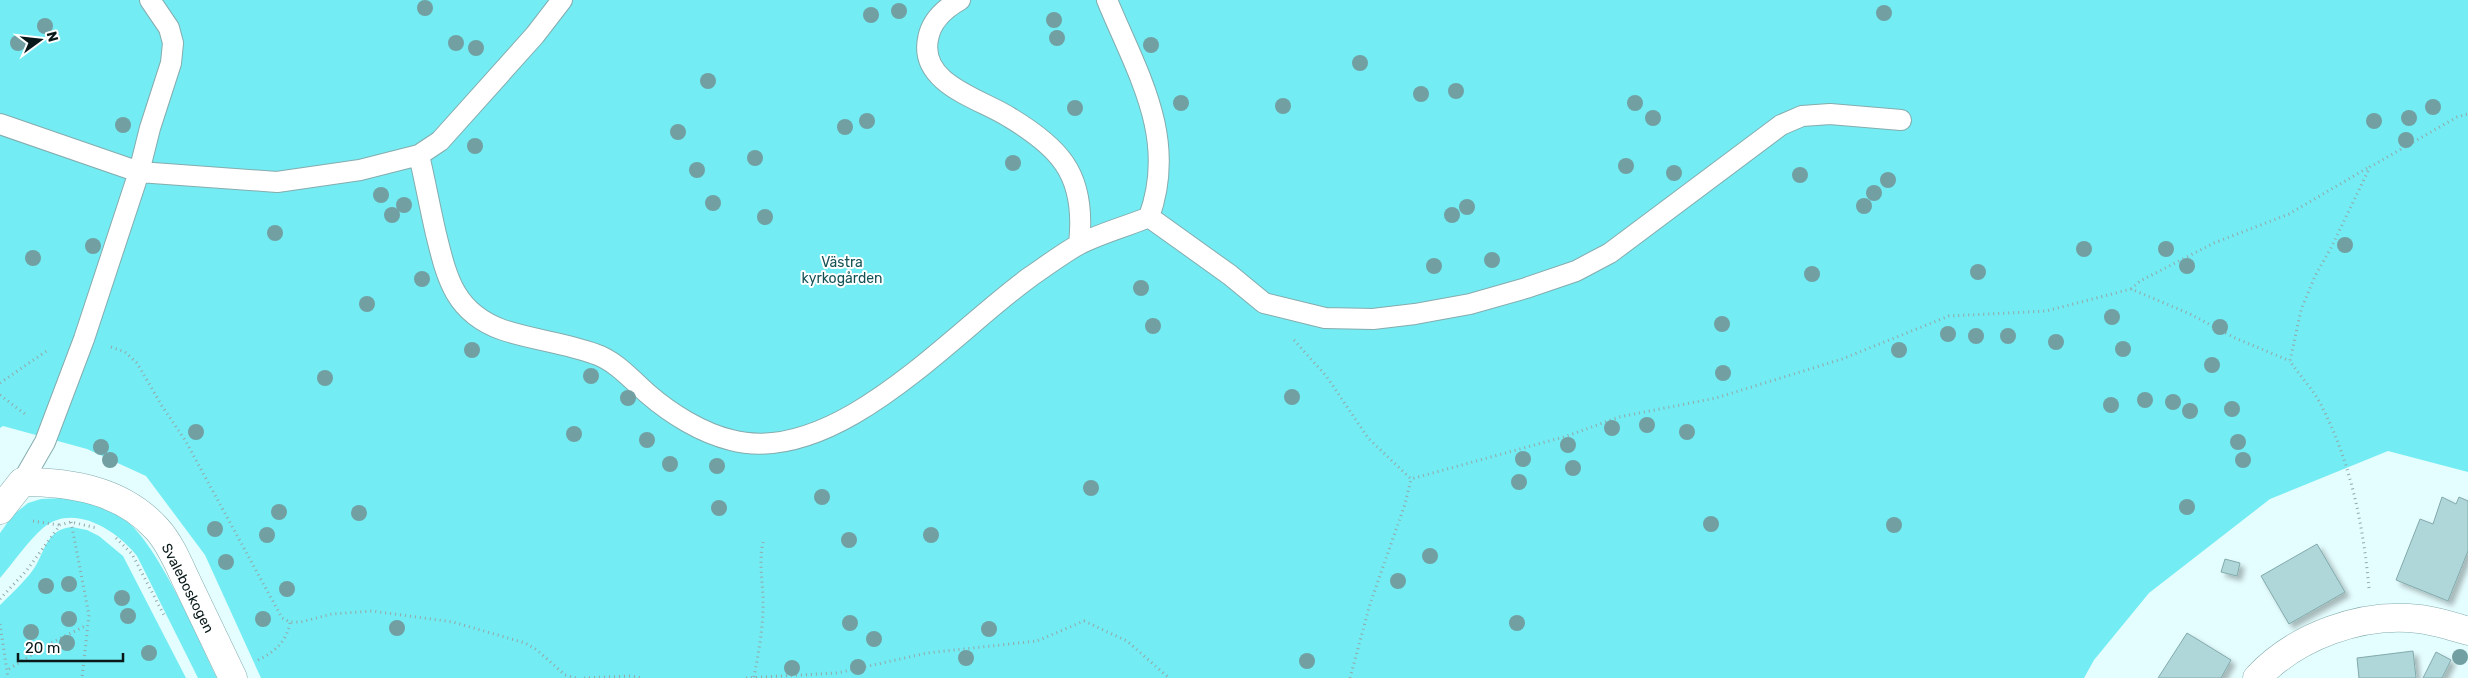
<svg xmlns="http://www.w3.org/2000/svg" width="2468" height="678" font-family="Rubik,sans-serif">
<defs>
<filter id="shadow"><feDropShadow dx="4.5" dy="4.5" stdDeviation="2.5" flood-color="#0004"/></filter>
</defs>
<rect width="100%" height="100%" fill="#e4fdfe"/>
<!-- green -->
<path fill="#74ecf3" d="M 0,0 L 2468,0 L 2468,472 L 2388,451 L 2270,499 L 2149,593 L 2094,660 L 2084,678 L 261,678 L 205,555 L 146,476 L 87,449 L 3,426 L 0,428 Z
M 63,498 C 84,501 103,506 121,517 C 156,538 198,639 217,678 L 198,678 L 137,556 C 117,530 73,502 43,528 C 27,542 14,562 0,578 L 0,533 L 13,515 L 28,503 L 41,499 Z
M 72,527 L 87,530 L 99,536 L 123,556 L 186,678 L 0,678 L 0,605 C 10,595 21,585 30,574 C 46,555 43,530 72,527 Z"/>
<!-- building -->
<path fill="#afd7d9" stroke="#82a9ab" filter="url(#shadow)" d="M 2442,497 L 2456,504 L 2459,497 L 2468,501 L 2468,551 L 2448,601 L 2396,580 L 2420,519 L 2433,524 Z
M 2317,544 L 2345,592 L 2289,624 L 2261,576 Z
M 2225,559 L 2240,563 L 2237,576 L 2221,572 Z
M 2187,633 L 2231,660 L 2221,678 L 2158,678 Z
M 2413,651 L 2416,678 L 2359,678 L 2357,658 Z
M 2436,652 L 2451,660 L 2442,678 L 2423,678 Z"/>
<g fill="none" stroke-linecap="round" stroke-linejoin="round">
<!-- lane casing -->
<g stroke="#85acae" stroke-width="22">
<path id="lane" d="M 960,0 C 944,9 931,21 928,39 C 919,84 981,99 1009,117 C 1029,129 1051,144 1064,163 C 1080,186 1082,217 1079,244
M 1107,0 C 1137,73 1178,137 1149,217
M 0,124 L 139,172 L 150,128 L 171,63 L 173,43 L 169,28 L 150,0
M 419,155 L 440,141 L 535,35 L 562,0
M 22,482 L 45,442 L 84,339 L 139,172 L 277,182 L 360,170 L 419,155 C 425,181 430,208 436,234 C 447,279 455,313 503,330 C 533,340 565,343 595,354 C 616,361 632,380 648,394 C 671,414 702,433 731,440 C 836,468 953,332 1030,277 C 1046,266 1062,254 1078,245 C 1098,234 1128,226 1149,217 L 1230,275 L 1264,303 L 1325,318 L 1373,319 L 1415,314 L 1470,304 L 1526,288 L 1576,271 L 1610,253 L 1781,125 L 1802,116 L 1830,114 L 1901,120"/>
</g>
<!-- street casing -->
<g stroke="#85acae" stroke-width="29">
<path id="street" d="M 0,510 L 22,482 C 71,482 122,490 157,529 C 170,543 179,565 187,582 C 202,614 218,646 233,678
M 2257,678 C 2296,636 2362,612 2419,619 C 2436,621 2452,626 2468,631"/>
</g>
<!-- path -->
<path stroke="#92a8a9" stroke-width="3" stroke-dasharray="1 4" stroke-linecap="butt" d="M 2131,289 L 2140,281 L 2214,243 L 2289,214 L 2369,167
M 1294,340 L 1327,377 L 1368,438 L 1411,479 L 1567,436 L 1619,417 L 1716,398 L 1842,359 L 1949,316 L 2046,311 L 2131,289 L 2190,314 L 2235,338 L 2290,361
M 111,347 L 125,352 L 137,363 L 162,406 L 185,440 L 282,618 L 290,622 L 301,622 L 332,614 L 372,611 L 453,622 L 525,643 L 537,650 L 565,675 L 576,678
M 0,383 L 48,350
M 0,395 L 25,414
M 33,521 L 59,525
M 71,522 L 89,615 L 82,678
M 116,538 L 132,554 L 165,617
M 2369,588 C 2363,523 2350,459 2319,401 C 2311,387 2299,375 2290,361 L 2301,310 L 2315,276 L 2332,246 L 2370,167 L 2457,117 L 2468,114
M 0,599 L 27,570 L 60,525 L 71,522 L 97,528
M 0,624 L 8,678
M 258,660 C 275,652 287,641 290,622
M 9,669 L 51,643 L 87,625
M 754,677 C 759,651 764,623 763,596 C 762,578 759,561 763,542
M 584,678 L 630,676 L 643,678
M 746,678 L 837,673 L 927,653 L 1037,641 L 1084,621 L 1127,641 L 1169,678
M 1350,678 L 1370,604 L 1405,504 L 1411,479"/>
<!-- lane -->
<use href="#lane" stroke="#fff" stroke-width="20"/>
<!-- street -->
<use href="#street" stroke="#fff" stroke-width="28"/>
</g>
<!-- trees -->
<g fill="#729fa2">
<circle cx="425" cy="8" r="8"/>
<circle cx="899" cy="11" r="8"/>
<circle cx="1884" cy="13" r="8"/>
<circle cx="871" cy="15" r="8"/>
<circle cx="1054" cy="20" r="8"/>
<circle cx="45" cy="26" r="8"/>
<circle cx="1057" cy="38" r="8"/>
<circle cx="18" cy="43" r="8"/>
<circle cx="456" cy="43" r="8"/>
<circle cx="1151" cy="45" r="8"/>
<circle cx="476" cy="48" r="8"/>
<circle cx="1360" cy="63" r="8"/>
<circle cx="708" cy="81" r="8"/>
<circle cx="1456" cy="91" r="8"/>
<circle cx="1421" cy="94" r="8"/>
<circle cx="1181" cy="103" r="8"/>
<circle cx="1635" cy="103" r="8"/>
<circle cx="1283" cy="106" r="8"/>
<circle cx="2433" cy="107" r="8"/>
<circle cx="1075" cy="108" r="8"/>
<circle cx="1653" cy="118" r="8"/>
<circle cx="2409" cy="118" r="8"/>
<circle cx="867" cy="121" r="8"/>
<circle cx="2374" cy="121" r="8"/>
<circle cx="123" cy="125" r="8"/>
<circle cx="845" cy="127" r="8"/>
<circle cx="678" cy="132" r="8"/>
<circle cx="2406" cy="140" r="8"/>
<circle cx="475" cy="146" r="8"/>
<circle cx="755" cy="158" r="8"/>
<circle cx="1013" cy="163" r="8"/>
<circle cx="1626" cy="166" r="8"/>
<circle cx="697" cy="170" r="8"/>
<circle cx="1674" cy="173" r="8"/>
<circle cx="1800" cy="175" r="8"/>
<circle cx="1888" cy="180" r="8"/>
<circle cx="1874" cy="193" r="8"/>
<circle cx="381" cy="195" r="8"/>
<circle cx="713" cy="203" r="8"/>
<circle cx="404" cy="205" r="8"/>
<circle cx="1864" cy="206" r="8"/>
<circle cx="1467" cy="207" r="8"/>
<circle cx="392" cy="215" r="8"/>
<circle cx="1452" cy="215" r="8"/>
<circle cx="765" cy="217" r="8"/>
<circle cx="275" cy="233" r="8"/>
<circle cx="2345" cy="245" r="8"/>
<circle cx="93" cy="246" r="8"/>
<circle cx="2084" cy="249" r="8"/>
<circle cx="2166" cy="249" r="8"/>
<circle cx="33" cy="258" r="8"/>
<circle cx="1492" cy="260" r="8"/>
<circle cx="1434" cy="266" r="8"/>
<circle cx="2187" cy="266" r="8"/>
<circle cx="1978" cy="272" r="8"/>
<circle cx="1812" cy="274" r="8"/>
<circle cx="422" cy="279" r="8"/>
<circle cx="1141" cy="288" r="8"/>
<circle cx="367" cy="304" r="8"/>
<circle cx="2112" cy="317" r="8"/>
<circle cx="1722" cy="324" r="8"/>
<circle cx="1153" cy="326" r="8"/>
<circle cx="2220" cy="327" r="8"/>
<circle cx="1948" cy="334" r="8"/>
<circle cx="1976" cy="336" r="8"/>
<circle cx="2008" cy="336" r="8"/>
<circle cx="2056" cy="342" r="8"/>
<circle cx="2123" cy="349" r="8"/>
<circle cx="472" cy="350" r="8"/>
<circle cx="1899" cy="350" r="8"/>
<circle cx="2212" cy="365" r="8"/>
<circle cx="1723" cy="373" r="8"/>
<circle cx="591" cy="376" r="8"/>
<circle cx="325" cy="378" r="8"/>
<circle cx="1292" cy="397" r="8"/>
<circle cx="628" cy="398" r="8"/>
<circle cx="2145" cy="400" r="8"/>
<circle cx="2173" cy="402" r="8"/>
<circle cx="2111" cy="405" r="8"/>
<circle cx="2232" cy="409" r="8"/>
<circle cx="2190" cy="411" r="8"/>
<circle cx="1647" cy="425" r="8"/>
<circle cx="1612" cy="428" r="8"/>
<circle cx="196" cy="432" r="8"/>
<circle cx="1687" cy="432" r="8"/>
<circle cx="574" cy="434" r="8"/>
<circle cx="647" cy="440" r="8"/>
<circle cx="2238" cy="442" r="8"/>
<circle cx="1568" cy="445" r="8"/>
<circle cx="101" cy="447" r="8"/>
<circle cx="1523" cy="459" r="8"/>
<circle cx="110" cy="460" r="8"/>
<circle cx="2243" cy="460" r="8"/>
<circle cx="670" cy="464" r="8"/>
<circle cx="717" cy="466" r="8"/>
<circle cx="1573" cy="468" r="8"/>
<circle cx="1519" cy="482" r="8"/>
<circle cx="1091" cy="488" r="8"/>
<circle cx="822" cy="497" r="8"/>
<circle cx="2187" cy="507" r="8"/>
<circle cx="719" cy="508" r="8"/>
<circle cx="279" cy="512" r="8"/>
<circle cx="359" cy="513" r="8"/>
<circle cx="1711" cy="524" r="8"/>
<circle cx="1894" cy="525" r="8"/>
<circle cx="215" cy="529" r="8"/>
<circle cx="267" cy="535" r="8"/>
<circle cx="931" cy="535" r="8"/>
<circle cx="849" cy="540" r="8"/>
<circle cx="1430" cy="556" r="8"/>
<circle cx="226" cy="562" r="8"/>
<circle cx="1398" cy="581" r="8"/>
<circle cx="69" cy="584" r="8"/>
<circle cx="46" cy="586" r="8"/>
<circle cx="287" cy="589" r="8"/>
<circle cx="122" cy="598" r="8"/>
<circle cx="128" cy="616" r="8"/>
<circle cx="69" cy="619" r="8"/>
<circle cx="263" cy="619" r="8"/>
<circle cx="850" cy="623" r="8"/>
<circle cx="1517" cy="623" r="8"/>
<circle cx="397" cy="628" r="8"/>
<circle cx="989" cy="629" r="8"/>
<circle cx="31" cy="632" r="8"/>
<circle cx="874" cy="639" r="8"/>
<circle cx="67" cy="643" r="8"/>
<circle cx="149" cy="653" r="8"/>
<circle cx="2460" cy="657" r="8"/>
<circle cx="966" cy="658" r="8"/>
<circle cx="1307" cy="661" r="8"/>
<circle cx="858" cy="667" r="8"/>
<circle cx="792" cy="668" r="8"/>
</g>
<g text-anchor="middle" stroke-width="4" stroke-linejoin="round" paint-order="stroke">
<!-- park labels -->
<g font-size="14" fill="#145256" stroke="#fff">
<text x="842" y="267">Västra<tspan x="842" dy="16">kyrkogården</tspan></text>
</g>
<!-- street labels -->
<g font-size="14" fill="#09191a" stroke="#fff">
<text transform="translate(188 588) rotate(63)" y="5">Svaleboskogen</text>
</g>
</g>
<!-- north arrow -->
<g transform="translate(40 40) rotate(75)" stroke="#ffffff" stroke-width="4" paint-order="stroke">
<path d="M0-4L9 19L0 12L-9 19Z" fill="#09191a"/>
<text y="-8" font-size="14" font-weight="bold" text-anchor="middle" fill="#09191a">N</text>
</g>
<!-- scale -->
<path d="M18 653v8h105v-8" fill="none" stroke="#09191a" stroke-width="2.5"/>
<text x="25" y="653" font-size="15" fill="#09191a" stroke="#ffffff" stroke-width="4" paint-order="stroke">20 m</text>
</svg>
